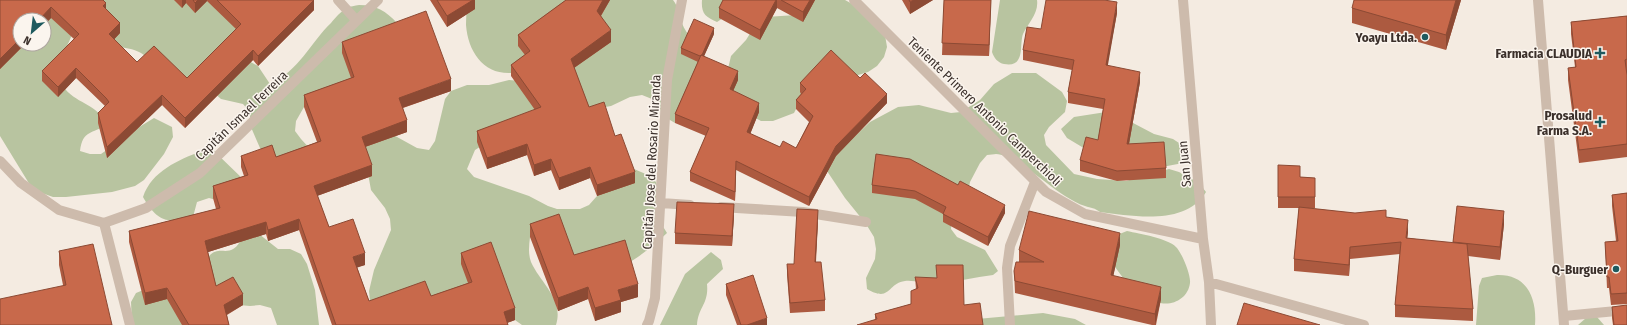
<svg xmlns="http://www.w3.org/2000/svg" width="1627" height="325" font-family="'Fira Sans Condensed',sans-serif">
<rect width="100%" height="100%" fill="#f4ebe1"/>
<!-- green -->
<path fill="#b8c4a0" d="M 76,0 C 78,29 70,41 56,66 C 58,72 60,81 63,86 C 75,104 95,102 107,124 C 92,135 83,129 80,151 L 90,154 L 101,154 L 136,129 L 154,118 L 172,127 L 173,137 L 164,154 L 144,180 L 135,186 L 112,192 L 66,197 L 53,197 L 39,192 L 30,185 L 0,136 L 0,60 L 21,44 L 44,44 L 44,20 Z
M 87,0 L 221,0 L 255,30 L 207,79 L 165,79 C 159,72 147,55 139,52 C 130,47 119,48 109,45 Z
M 467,0 L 673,0 C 678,6 677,11 680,18 C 684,31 693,42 703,52 L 683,115 L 675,123 L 665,117 L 652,99 L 642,95 L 630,97 L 611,106 L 600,108 L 589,108 L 527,58 L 512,73 C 484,75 468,52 466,25 C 466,17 467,8 467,0 Z
M 702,0 L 735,0 L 726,16 L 717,22 C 705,17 701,13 702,0 Z
M 806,0 L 845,0 L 874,16 L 883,23 L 887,47 L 884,57 L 877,66 L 868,72 L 858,75 L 847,75 L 796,109 L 794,113 L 773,121 L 761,121 L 752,116 L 738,106 L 727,73 L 731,56 L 746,40 L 757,22 L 766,17 L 796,15 Z
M 1000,0 L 1037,0 C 1039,13 1028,23 1023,34 C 1019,45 1026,68 1004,64 C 998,63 994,58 992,52 Z
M 359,5 C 376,5 386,11 397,23 L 351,80 L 312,99 L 304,107 L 296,121 L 295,131 L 301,139 L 324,164 L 274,167 L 260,148 L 250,125 L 250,112 L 243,104 L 221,99 L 213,92 L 249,61 L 258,66 L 270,84 C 299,71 310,43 331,23 C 336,17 340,12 347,8 C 350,6 355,6 359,5 Z
M 1012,73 L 1036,73 L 1062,92 L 1067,101 L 1065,112 L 1049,127 L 1044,135 L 1046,145 L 1074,174 L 1097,179 L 1126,181 L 1169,169 L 1179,172 L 1199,183 L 1206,192 C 1186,226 1133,216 1100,212 C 1095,208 1091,208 1085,206 C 1078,204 1072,200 1065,196 C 1048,186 1015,155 996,154 C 994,154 990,155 987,155 L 980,163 L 970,182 L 968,192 L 952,219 L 951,229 L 957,237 L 985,250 L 998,271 L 993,275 C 975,277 956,282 938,284 C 927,285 916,280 905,281 C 887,283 891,303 867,289 L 866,278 L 875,259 L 876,249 L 874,237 L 866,224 L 845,198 L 827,171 L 831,142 L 854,137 L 870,122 L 898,107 L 919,105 L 951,113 L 961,112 L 980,100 L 994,84 Z
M 509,80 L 520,81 L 543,108 L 475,150 L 467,169 L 474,177 L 529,196 L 548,206 L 557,209 L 580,209 L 589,205 L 597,196 L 601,194 L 627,166 L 648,175 L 656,182 L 659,193 L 662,225 L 667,233 C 650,249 629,266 607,272 L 530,237 C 529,245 528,254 531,262 C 541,284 564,299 556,325 L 522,325 L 515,320 L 435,298 L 370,301 L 369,291 L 374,270 L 391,230 L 390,219 L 385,208 L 371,190 L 361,135 L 388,132 L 417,148 L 429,150 L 435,141 L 445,99 L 451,91 L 467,85 L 489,85 Z
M 1106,112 L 1116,114 L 1154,134 L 1173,139 L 1182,145 L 1188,154 L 1183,163 L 1162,167 L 1087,150 L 1067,138 L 1061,129 L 1074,117 Z
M 202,151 L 214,151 L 245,181 L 259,234 L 278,249 L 290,249 L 301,254 L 307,264 L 315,290 L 319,325 L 277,325 L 271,308 L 260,305 L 250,306 L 239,305 L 186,325 L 132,325 L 131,302 L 136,293 L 205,265 C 206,263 207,259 209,256 C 221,243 231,262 243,236 L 220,201 L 209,198 L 197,202 L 193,217 C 186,218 176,221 168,220 C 157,219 148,206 143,197 C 152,171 178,160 202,151 Z
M 1127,231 C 1140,234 1167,238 1176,247 C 1182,253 1191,275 1190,283 C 1188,300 1169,308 1155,301 C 1147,297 1133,290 1127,283 C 1120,275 1116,266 1107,259 L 1117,235 Z
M 711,252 L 721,260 L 723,269 L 707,284 C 709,304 698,307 697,325 L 660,325 L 685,274 Z
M 1497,275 C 1527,274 1537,298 1535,325 L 1476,325 L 1479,286 L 1482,278 Z
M 1043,313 L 1075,319 L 1086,325 L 945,325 L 977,319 Z
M 1597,317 L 1604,325 L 1578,325 L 1586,318 Z"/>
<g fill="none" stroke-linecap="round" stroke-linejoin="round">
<!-- minor -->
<path stroke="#cdbbac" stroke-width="10" d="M 338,0 L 356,20
M 854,0 L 1046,192 L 1085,214 L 1203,239
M 1183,0 L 1203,239 L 1209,282 L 1211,325
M 0,161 L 21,183 L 59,210 L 104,223
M 661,203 L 690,205
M 721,207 L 803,212 L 866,222
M 104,223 L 146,208 L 200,173 L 378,0
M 104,223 L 130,325
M 1209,282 L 1364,325
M 1564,316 L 1627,310
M 647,325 L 649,321 L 655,298 L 667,80 L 682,0
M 1010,325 L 1007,268 L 1010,246 L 1035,182"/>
<!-- tertiary -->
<path stroke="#cdbbac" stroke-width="10" d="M 1538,0 L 1564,325"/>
</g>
<!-- wall -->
<path fill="#ac5a40" d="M 0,0 L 106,9 L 120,33 L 114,39 L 137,62 L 187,78 L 236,29 L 207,1 L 195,13 L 186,3 L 182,8 L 174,0 L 314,0 L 314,10 L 258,66 L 253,60 L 185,128 L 162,105 L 107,158 L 98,123 L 98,113 L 105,106 L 76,78 L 58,97 L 42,81 L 42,71 L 74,39 L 51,18 L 44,25 L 44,20 L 25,44 L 0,69 Z
M 430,0 L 475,0 L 475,9 L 447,27 Z
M 566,0 L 610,0 L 601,16 L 611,42 L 574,68 L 589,107 L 615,136 L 635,183 L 597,196 L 590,178 L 559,190 L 551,170 L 534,176 L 527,155 L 487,169 L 477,142 L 477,131 L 535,110 L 511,76 L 511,65 L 525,55 L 518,46 L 518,35 Z
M 723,0 L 815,0 L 803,22 L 777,8 L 760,40 L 719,18 L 719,8 Z
M 902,0 L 933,0 L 910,14 Z
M 944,0 L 991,0 L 989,56 L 942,55 Z
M 1461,0 L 1446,50 L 1352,23 L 1352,8 Z
M 1117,13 L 1107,66 L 1140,82 L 1129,144 L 1166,168 L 1166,178 L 1117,181 L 1080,171 L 1080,160 L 1098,140 L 1103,109 L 1068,103 L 1068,92 L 1072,70 L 1023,60 L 1023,50 L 1041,29 Z
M 1627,16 L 1627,157 L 1579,163 L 1568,80 L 1568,68 L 1575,67 L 1571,34 L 1571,22 Z
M 714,34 L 704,56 L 738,80 L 733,91 L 759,112 L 750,134 L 780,147 L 796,148 L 809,122 L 796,109 L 796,100 L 801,94 L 800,92 L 800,83 L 887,103 L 836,156 L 809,206 L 736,170 L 735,201 L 690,181 L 690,172 L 706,136 L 675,123 L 675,114 L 698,62 L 681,54 L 681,48 Z
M 342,42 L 451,91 L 403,108 L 407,132 L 365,147 L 372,176 L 317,196 L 329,227 L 365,265 L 357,267 L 369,301 L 431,296 L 468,283 L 461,264 L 461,253 L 515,320 L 507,323 L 508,325 L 332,325 L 299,230 L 268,241 L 266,234 L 208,252 L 216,286 L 243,305 L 227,315 L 229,325 L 182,325 L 167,299 L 145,305 L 129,242 L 129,231 L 216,209 L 213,198 L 213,186 L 244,176 L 241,167 L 241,156 L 276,157 L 317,142 L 304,107 L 304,95 L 351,78 L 342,53 Z
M 876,154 L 1005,213 L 988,246 L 943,222 L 943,214 L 915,199 L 872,193 L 872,185 Z
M 1278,165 L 1300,177 L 1315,178 L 1315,208 L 1308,208 L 1386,217 L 1408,232 L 1407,238 L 1453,243 L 1457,206 L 1504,224 L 1500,260 L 1468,256 L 1473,309 L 1473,321 L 1395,317 L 1395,305 L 1400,254 L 1350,259 L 1349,276 L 1294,271 L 1294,259 L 1299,208 L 1278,208 Z
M 1627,193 L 1627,304 L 1611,305 L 1609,288 L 1607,288 L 1605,242 L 1616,241 L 1612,206 L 1612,195 Z
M 734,215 L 732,246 L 675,244 L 675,233 Z
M 818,221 L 816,262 L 825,300 L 825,311 L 790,313 L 787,275 L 787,264 L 794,264 Z
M 530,224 L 574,255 L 638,297 L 621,302 L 621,312 L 595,321 L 588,299 L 558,311 L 530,237 Z
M 1120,245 L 1113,276 L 1161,299 L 1156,325 L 1152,325 L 1015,293 L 1014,271 L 1021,262 L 1019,262 L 1019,250 Z
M 59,251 L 112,325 L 63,285 L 59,265 Z
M 915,277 L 964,305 L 875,319 L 875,314 L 911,304 L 916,289 Z
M 726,284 L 767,325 L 737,325 L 726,295 Z
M 1612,307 L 1627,325 L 1613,325 L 1612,318 Z"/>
<!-- shaded-wall -->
<path fill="#8c4a34" d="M 182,0 L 186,0 L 186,3 L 182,8 Z
M 198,0 L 207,0 L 207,1 L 195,13 L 195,3 Z
M 314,0 L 314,10 L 258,66 L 258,56 Z
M 473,0 L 475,0 L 475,9 L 447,27 L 447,16 Z
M 603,0 L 610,0 L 597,22 L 597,11 Z
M 776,0 L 777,0 L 777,8 L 760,40 L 760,30 Z
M 810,0 L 815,0 L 803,22 L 803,12 Z
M 914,0 L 933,0 L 910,14 L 910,2 Z
M 991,0 L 989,56 L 989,45 Z
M 1456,0 L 1461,0 L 1446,50 L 1446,35 Z
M 1117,2 L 1117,13 L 1106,76 L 1106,65 Z
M 106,3 L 106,13 L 103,6 Z
M 51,7 L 51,18 L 44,25 L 44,20 L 39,20 Z
M 120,23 L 120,33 L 109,45 L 109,34 Z
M 714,28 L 714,34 L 701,63 L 701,57 Z
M 611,30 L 611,42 L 571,70 L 571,59 Z
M 20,39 L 20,44 L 25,44 L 0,69 L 0,59 Z
M 253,50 L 253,60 L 185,128 L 185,118 Z
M 76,68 L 76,78 L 58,97 L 58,87 Z
M 738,71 L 738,80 L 730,98 L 730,89 Z
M 1140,72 L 1140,82 L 1127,155 L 1127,144 Z
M 451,79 L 451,91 L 399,109 L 399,98 Z
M 887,94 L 887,103 L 836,156 L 809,206 L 809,197 L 836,146 Z
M 162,95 L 162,105 L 107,158 L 107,147 Z
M 759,103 L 759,112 L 747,142 L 747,132 Z
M 407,120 L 407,132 L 362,148 L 362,137 Z
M 527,144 L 527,155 L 487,169 L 487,158 Z
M 551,159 L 551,170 L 534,176 L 534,165 Z
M 736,161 L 736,170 L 735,201 L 735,192 Z
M 372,165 L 372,176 L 314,197 L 314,186 Z
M 590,167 L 590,178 L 559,190 L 559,178 Z
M 635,172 L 635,183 L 597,196 L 597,185 Z
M 734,204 L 734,215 L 732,246 L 732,236 Z
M 1005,205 L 1005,213 L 988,246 L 988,237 Z
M 818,210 L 818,221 L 815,273 L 815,262 Z
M 1504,211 L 1504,224 L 1500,260 L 1500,247 Z
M 299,219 L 299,230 L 268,241 L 268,230 Z
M 1408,220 L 1408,232 L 1406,250 L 1406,238 Z
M 266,222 L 266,234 L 205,253 L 205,241 Z
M 1120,233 L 1120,245 L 1111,287 L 1111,275 Z
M 1350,247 L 1350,259 L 1349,276 L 1349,265 Z
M 365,253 L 365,265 L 353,269 L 353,257 Z
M 638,284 L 638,297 L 621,302 L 621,312 L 595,321 L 595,308 L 618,290 Z
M 588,287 L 588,299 L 558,311 L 558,298 Z
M 1161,287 L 1161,299 L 1155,325 L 1155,314 Z
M 167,288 L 167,299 L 145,305 L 145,293 Z
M 243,294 L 243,305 L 224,316 L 224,305 Z
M 515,308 L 515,320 L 504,324 L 504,312 Z
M 767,318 L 767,325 L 747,325 Z"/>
<!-- building -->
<path fill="#c8694b" stroke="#8c4a34" d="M 0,0 L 103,0 L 106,3 L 103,6 L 120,23 L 109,34 L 137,62 L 154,46 L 187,78 L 241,24 L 217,0 L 314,0 L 258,56 L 253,50 L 185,118 L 162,95 L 107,147 L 98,113 L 109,102 L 106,98 L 76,68 L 58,87 L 42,71 L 79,34 L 51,7 L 39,20 L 20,20 L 20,39 L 0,59 Z
M 193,0 L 198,0 L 195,3 Z
M 437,0 L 473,0 L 447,16 Z
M 566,0 L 603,0 L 597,11 L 611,30 L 571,59 L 589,107 L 604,102 L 615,136 L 621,134 L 635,172 L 597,185 L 590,167 L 559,178 L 551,159 L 534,165 L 527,144 L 487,158 L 477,131 L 541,107 L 511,65 L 530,51 L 518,35 Z
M 723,0 L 776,0 L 760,30 L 719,8 Z
M 781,0 L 810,0 L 803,12 Z
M 909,0 L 914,0 L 910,2 Z
M 944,0 L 991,0 L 989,45 L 942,43 Z
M 1046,0 L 1104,0 L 1117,2 L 1106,65 L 1140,72 L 1127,144 L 1164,142 L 1166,168 L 1117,171 L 1080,160 L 1086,137 L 1098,140 L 1105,99 L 1068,92 L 1074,60 L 1023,50 L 1027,27 L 1041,29 Z
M 1354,0 L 1456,0 L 1446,35 L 1352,8 Z
M 426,11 L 451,79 L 399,98 L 407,120 L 362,137 L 372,165 L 314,186 L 329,227 L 353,219 L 365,253 L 353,257 L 369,301 L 425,281 L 431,296 L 472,282 L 461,253 L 491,242 L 515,308 L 504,312 L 508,325 L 336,325 L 299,219 L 268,230 L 266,222 L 205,241 L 216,286 L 233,277 L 243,294 L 224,305 L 229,325 L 189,325 L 167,288 L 145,293 L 129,231 L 220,208 L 213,186 L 248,175 L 241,156 L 272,145 L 276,157 L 321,141 L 304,95 L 354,77 L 342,42 Z
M 1627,16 L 1627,59 L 1625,60 L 1627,75 L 1627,144 L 1579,150 L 1568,68 L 1576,67 L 1571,22 Z
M 694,19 L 714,28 L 702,55 L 701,55 L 700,56 L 681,48 Z
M 831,50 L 860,78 L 865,73 L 887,94 L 836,146 L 809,197 L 736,161 L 735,192 L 690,172 L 709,128 L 675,114 L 701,55 L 738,71 L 730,89 L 759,103 L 747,132 L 780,147 L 783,141 L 796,148 L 813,116 L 796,100 L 806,89 L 800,83 Z
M 876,154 L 910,159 L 958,185 L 960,181 L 1005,205 L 988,237 L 943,214 L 946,207 L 915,191 L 872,185 Z
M 1278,165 L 1300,166 L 1300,177 L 1315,178 L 1315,197 L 1278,197 Z
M 1627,193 L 1627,293 L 1611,294 L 1609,277 L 1607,277 L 1605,242 L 1618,241 L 1612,195 Z
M 677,202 L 734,204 L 732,236 L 675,233 Z
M 1457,206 L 1504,211 L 1500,247 L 1453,242 Z
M 1299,207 L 1355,213 L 1386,210 L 1386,217 L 1408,220 L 1406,238 L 1467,244 L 1473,309 L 1395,305 L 1401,242 L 1350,247 L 1349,265 L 1294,259 Z
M 797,209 L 818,210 L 815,262 L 821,262 L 825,300 L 790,303 L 787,264 L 794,264 Z
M 1029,211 L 1120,233 L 1111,275 L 1161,287 L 1155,314 L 1015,281 L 1014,271 L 1016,262 L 1044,262 L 1019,250 Z
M 559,214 L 574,255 L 625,240 L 638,284 L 618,290 L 621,300 L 595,308 L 588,287 L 558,298 L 530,224 Z
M 93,244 L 112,325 L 0,325 L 0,299 L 66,285 L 59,251 Z
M 936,265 L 963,265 L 964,305 L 980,303 L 983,325 L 857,325 L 877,319 L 875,314 L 911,304 L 911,291 L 918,288 L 915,277 L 937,278 Z
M 753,275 L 767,318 L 747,325 L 741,325 L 726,284 Z
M 1244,303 L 1320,325 L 1237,325 Z
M 1627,305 L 1627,325 L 1614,325 L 1612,307 Z"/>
<!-- markers -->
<g fill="#1f5a5e" stroke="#fbf5ee" stroke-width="1.5">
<circle cx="1425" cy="37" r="4"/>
<path d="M1598 47h4v4h4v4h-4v4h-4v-4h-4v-4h4z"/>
<path d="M1598 116h4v4h4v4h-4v4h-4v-4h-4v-4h4z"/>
<circle cx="1616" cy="269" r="4"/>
</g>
<g text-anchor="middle" stroke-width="3" stroke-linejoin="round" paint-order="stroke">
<!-- poi labels -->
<g font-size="13" font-weight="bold" fill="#3b302b" stroke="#fbf5ee" text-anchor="end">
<text x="1417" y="42">Yoayu Ltda.</text>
<text x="1592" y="58">Farmacia CLAUDIA</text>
<text x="1592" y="120">Prosalud<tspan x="1592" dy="15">Farma S.A.</tspan></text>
<text x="1608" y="274">Q-Burguer</text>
</g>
<!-- street labels -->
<g font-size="13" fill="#3b302b" stroke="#fbf5ee">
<text transform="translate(985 111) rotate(44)" y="5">Teniente Primero Antonio Camperchioli</text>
<text transform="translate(241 115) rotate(-44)" y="5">Capitán Ismael Ferreira</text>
<text transform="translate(651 162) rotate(-87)" y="5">Capitán Jose del Rosario Miranda</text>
<text transform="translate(1184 164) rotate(-95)" y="5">San Juan</text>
</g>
</g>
<!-- north arrow -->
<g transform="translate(32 32) rotate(208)"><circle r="19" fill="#fbf5ee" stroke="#aea6a0"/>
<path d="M0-3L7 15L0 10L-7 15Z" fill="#1f5a5e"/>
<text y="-6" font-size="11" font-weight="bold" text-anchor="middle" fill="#3b302b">N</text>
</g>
</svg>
